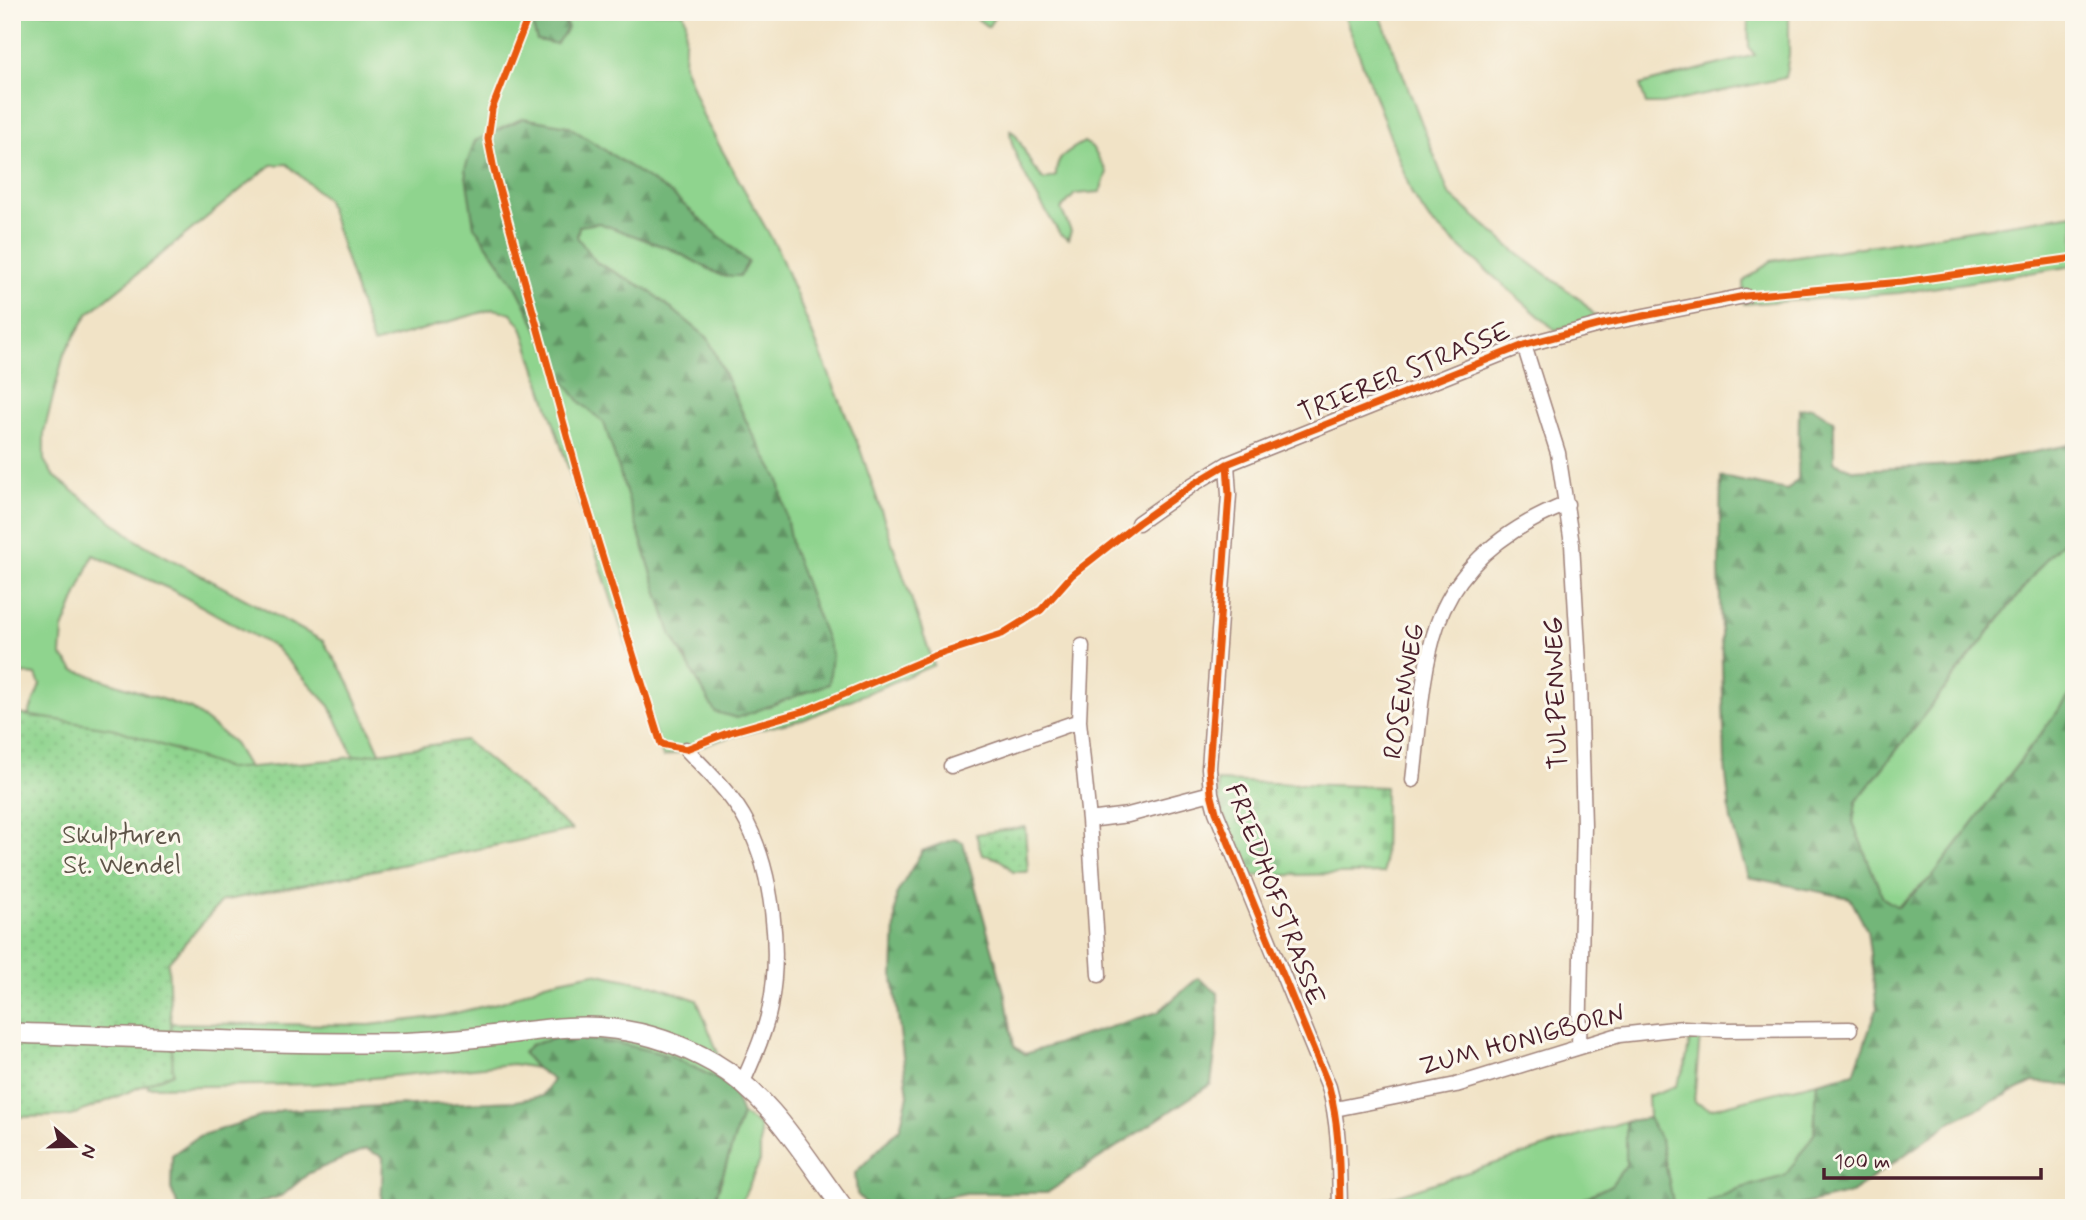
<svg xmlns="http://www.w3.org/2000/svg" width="2086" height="1220" font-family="Mynerve,sans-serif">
<defs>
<pattern id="forest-firs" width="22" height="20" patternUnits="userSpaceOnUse" patternTransform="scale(1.75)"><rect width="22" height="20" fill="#73b679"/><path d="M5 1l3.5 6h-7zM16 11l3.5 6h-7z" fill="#609363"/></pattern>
<pattern id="cemetery-stones" width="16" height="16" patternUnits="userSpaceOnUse" patternTransform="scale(1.75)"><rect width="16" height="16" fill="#8fd48e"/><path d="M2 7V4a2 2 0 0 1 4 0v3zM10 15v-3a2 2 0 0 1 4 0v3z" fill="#7db67b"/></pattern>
<pattern id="park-dots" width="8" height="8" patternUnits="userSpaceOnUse" patternTransform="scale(1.75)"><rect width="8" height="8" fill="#8fd48e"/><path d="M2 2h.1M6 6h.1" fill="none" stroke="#7db67b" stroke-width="1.8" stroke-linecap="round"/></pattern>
</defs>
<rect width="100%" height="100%" fill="#fbf7ec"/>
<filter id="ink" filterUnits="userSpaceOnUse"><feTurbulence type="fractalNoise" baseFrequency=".0143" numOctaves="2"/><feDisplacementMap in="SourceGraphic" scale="14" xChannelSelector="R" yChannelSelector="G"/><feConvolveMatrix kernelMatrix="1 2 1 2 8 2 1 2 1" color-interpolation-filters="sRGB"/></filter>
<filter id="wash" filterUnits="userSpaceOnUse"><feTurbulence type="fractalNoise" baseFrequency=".00686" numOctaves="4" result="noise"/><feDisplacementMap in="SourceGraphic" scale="28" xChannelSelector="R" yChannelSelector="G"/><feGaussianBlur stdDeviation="1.57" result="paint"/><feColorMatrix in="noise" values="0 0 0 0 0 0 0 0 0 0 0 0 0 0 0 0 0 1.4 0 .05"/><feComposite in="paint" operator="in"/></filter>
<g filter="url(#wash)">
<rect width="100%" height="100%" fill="#f1e3c6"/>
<!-- green -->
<path fill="#8fd48e" stroke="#6c7a5c" stroke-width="2" fill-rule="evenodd" d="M 12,12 L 523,12 L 532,24 L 537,40 L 556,43 L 568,28 L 559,12 L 683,12 L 686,21 L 684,65 L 704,118 L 777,248 L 860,449 L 934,665 L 805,719 L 734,736 L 663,757 L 522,327 L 511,313 L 493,309 L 373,344 L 327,200 L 287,164 L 271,165 L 88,314 L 64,354 L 44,432 L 44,460 L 53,475 L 139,542 L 323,641 L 347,679 L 385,763 L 396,794 L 304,809 L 239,809 L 12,793 L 12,758 L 40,685 L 36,675 L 12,672 ZM 93,555 L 172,590 L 276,648 L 330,706 L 354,757 L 341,771 L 256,781 L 233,742 L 191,709 L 74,670 L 61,655 L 63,629 Z
M 975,12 L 998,12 L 988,27 L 976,18 Z
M 1343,12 L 1379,12 L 1449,194 L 1518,254 L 1582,301 L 1598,319 L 1555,330 L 1430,221 L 1412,194 Z
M 1748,12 L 1789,12 L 1789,55 L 1785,78 L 1662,104 L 1646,104 L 1640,85 L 1755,55 L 1749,48 Z
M 1010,130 L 1016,135 L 1033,167 L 1044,180 L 1056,176 C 1055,157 1069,150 1084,142 L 1092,147 L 1107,172 L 1100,192 L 1075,194 L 1061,209 L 1071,231 L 1068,239 L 1060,234 C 1044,207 1011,161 1010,130 Z
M 2074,214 L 2074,266 L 1899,293 L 1744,304 L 1743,282 L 1771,261 Z
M 2074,530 L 2074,690 L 1932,877 L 1897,907 L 1883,898 L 1853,823 L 1856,802 L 2047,558 Z
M 12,902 L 143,1023 L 370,1025 L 443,1016 L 505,1001 L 545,983 L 594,973 L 653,985 L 697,1000 L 731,1086 L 671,1056 L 524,1053 L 536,1068 L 513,1064 L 313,1084 L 148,1087 L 139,1051 Z
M 1691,1034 L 1700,1036 L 1694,1102 L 1710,1109 L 1817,1082 L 1814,1134 L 1785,1177 L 1738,1189 L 1709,1203 L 1711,1208 L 1674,1208 L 1661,1142 L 1649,1118 L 1648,1096 L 1676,1086 L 1685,1066 Z
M 742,1114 L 760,1126 L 760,1161 L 739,1208 L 709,1208 L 713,1206 Z
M 1626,1121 L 1626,1165 L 1611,1185 L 1565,1208 L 1357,1208 Z"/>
<!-- forest -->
<path fill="url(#forest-firs)" stroke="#5e6a52" stroke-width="2" d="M 523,12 L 559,12 L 568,28 L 556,44 L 537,40 L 532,24 Z
M 523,118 L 568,126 L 673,195 L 748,262 L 740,276 L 722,276 L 673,250 L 599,223 L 579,226 L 577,237 L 597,263 L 647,289 L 708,338 L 749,427 L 779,480 L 792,548 L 832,654 L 829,684 L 737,718 L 715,712 L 671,634 L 604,423 L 580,402 L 564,381 L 517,288 L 474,226 L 465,169 L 475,141 Z
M 1812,407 L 1834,421 L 1834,462 L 1854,470 L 1974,464 L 2069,445 L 2074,438 L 2074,530 L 2047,558 L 1856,802 L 1853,823 L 1883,898 L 1898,907 L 1932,877 L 2074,690 L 2074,1086 L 2033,1082 L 1954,1120 L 1851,1193 L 1788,1208 L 1711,1208 L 1708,1202 L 1738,1189 L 1785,1176 L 1814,1134 L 1817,1082 L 1854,1073 L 1877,1008 L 1867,930 L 1850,898 L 1748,877 L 1731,821 L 1725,765 L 1719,566 L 1721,477 L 1787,490 L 1798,479 L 1799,409 Z
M 954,839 L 963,842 L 1006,999 L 1014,1046 L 1025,1054 L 1158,1012 L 1198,978 L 1218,993 L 1218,1031 L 1211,1084 L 1047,1193 L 966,1193 L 892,1208 L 870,1208 L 857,1194 L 855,1173 L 900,1128 L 908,1095 L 893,978 L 896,895 L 922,851 Z
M 560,1037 L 618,1043 L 671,1056 L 731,1086 L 742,1114 L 713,1206 L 709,1208 L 381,1208 L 383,1157 L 366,1149 L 309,1173 L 283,1195 L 244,1208 L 179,1208 L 171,1189 L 172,1155 L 199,1136 L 282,1110 L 516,1101 L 542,1096 L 553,1080 L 536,1068 L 523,1053 L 530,1045 Z
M 1649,1118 L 1661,1141 L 1674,1208 L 1565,1208 L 1611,1185 L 1626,1165 L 1626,1121 Z"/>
<!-- cemetery -->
<path fill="url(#cemetery-stones)" stroke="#6c7a5c" stroke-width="2" d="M 1217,781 L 1385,787 L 1384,873 L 1246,876 L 1220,804 Z"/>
<!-- park -->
<path fill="url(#park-dots)" stroke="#6c7a5c" stroke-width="2" d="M 12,713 L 116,729 L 229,769 L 331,760 L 465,740 L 572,830 L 222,901 L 168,962 L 173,1073 L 71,1116 L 12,1117 Z
M 1025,827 L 1028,872 L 1013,872 C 1004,861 997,857 982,855 L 976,834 Z"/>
</g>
<g filter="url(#ink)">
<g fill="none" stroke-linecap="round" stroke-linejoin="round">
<!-- street casing -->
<g stroke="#9e8178" stroke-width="17">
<path id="street" d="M 1524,345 L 1558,453 L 1572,544 L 1580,682 L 1584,825 L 1579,1046
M 1227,464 L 1229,495 L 1209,768 L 1211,793 L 1216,812 L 1329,1087 C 1340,1127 1339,1167 1340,1208
M 1138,523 L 1192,485 L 1227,464 L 1524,345 L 1603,324 L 1745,296
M 1082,646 L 1079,721 L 1089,820 L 1099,975
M 686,749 C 707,771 733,795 747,823 C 773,874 781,951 770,1007 C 765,1033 754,1057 743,1082
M 951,766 L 1079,721
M 1413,780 C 1419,732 1421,671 1437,625 C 1458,565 1509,527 1567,504
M 1089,820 L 1128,815 L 1211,793
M 1335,1109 L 1456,1085 L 1619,1035 L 1683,1028 L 1725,1030 L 1850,1029"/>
</g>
<!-- secondary casing -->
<g stroke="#9e8178" stroke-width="22">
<path id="secondary" d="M 12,1033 C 139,1037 266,1044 393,1043 C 433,1042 474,1038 514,1033 C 547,1029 581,1024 614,1029 C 648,1033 684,1046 714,1063 C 771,1096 804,1156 843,1208"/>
</g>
<!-- street -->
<use href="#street" stroke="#fff" stroke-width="14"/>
<!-- secondary -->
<use href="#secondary" stroke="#fff" stroke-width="19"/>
<!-- cycleway casing -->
<g stroke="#fbf7ec" stroke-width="11">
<path id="cycleway" d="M 530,12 L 492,109 L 488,139 L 494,170 L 584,497 L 661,744 L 686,749 L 730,732 L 805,711 L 934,656 L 1002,634 L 1041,610 L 1072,575 L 1138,523 L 1192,485 L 1227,464 L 1524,345 L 1603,324 L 1745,296 L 1902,282 L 2074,258
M 1227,464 L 1229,495 L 1209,768 L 1211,793 L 1216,812 L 1329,1087 C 1340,1127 1339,1167 1340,1208"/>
</g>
<!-- cycleway -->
<use href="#cycleway" stroke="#e8590c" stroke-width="7"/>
</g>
</g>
<g text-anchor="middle" stroke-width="6" stroke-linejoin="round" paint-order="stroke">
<!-- street labels -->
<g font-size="26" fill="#4a1f2b" stroke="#fbf7ec">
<text transform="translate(1404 371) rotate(-22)" y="9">TRIERER STRASSE</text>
<text transform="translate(1403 691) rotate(-80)" y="9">ROSENWEG</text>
<text transform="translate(1555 693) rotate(-92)" y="9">TULPENWEG</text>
<text transform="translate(1276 894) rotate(69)" y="9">FRIEDHOFSTRASSE</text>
<text transform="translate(1522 1039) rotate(-15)" y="9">ZUM HONIGBORN</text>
</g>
<!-- park labels -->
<g font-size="26" fill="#5f5549" stroke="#fbf7ec">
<text x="122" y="843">Skulpturen<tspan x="122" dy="30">St. Wendel</tspan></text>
</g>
</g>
<!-- margin -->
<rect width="2086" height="1220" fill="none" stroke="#fbf7ec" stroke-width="42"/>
<!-- north arrow -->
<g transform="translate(74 1146) rotate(110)" stroke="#fbf7ec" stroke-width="5" paint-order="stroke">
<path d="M0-5L12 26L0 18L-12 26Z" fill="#4a1f2b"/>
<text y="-10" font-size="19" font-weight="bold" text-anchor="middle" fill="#4a1f2b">N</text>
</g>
<!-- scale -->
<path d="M1824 1168v10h217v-10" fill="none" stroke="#4a1f2b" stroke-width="3.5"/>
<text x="1834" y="1168" font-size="21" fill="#4a1f2b" stroke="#fbf7ec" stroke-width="5" paint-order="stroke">100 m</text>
</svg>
